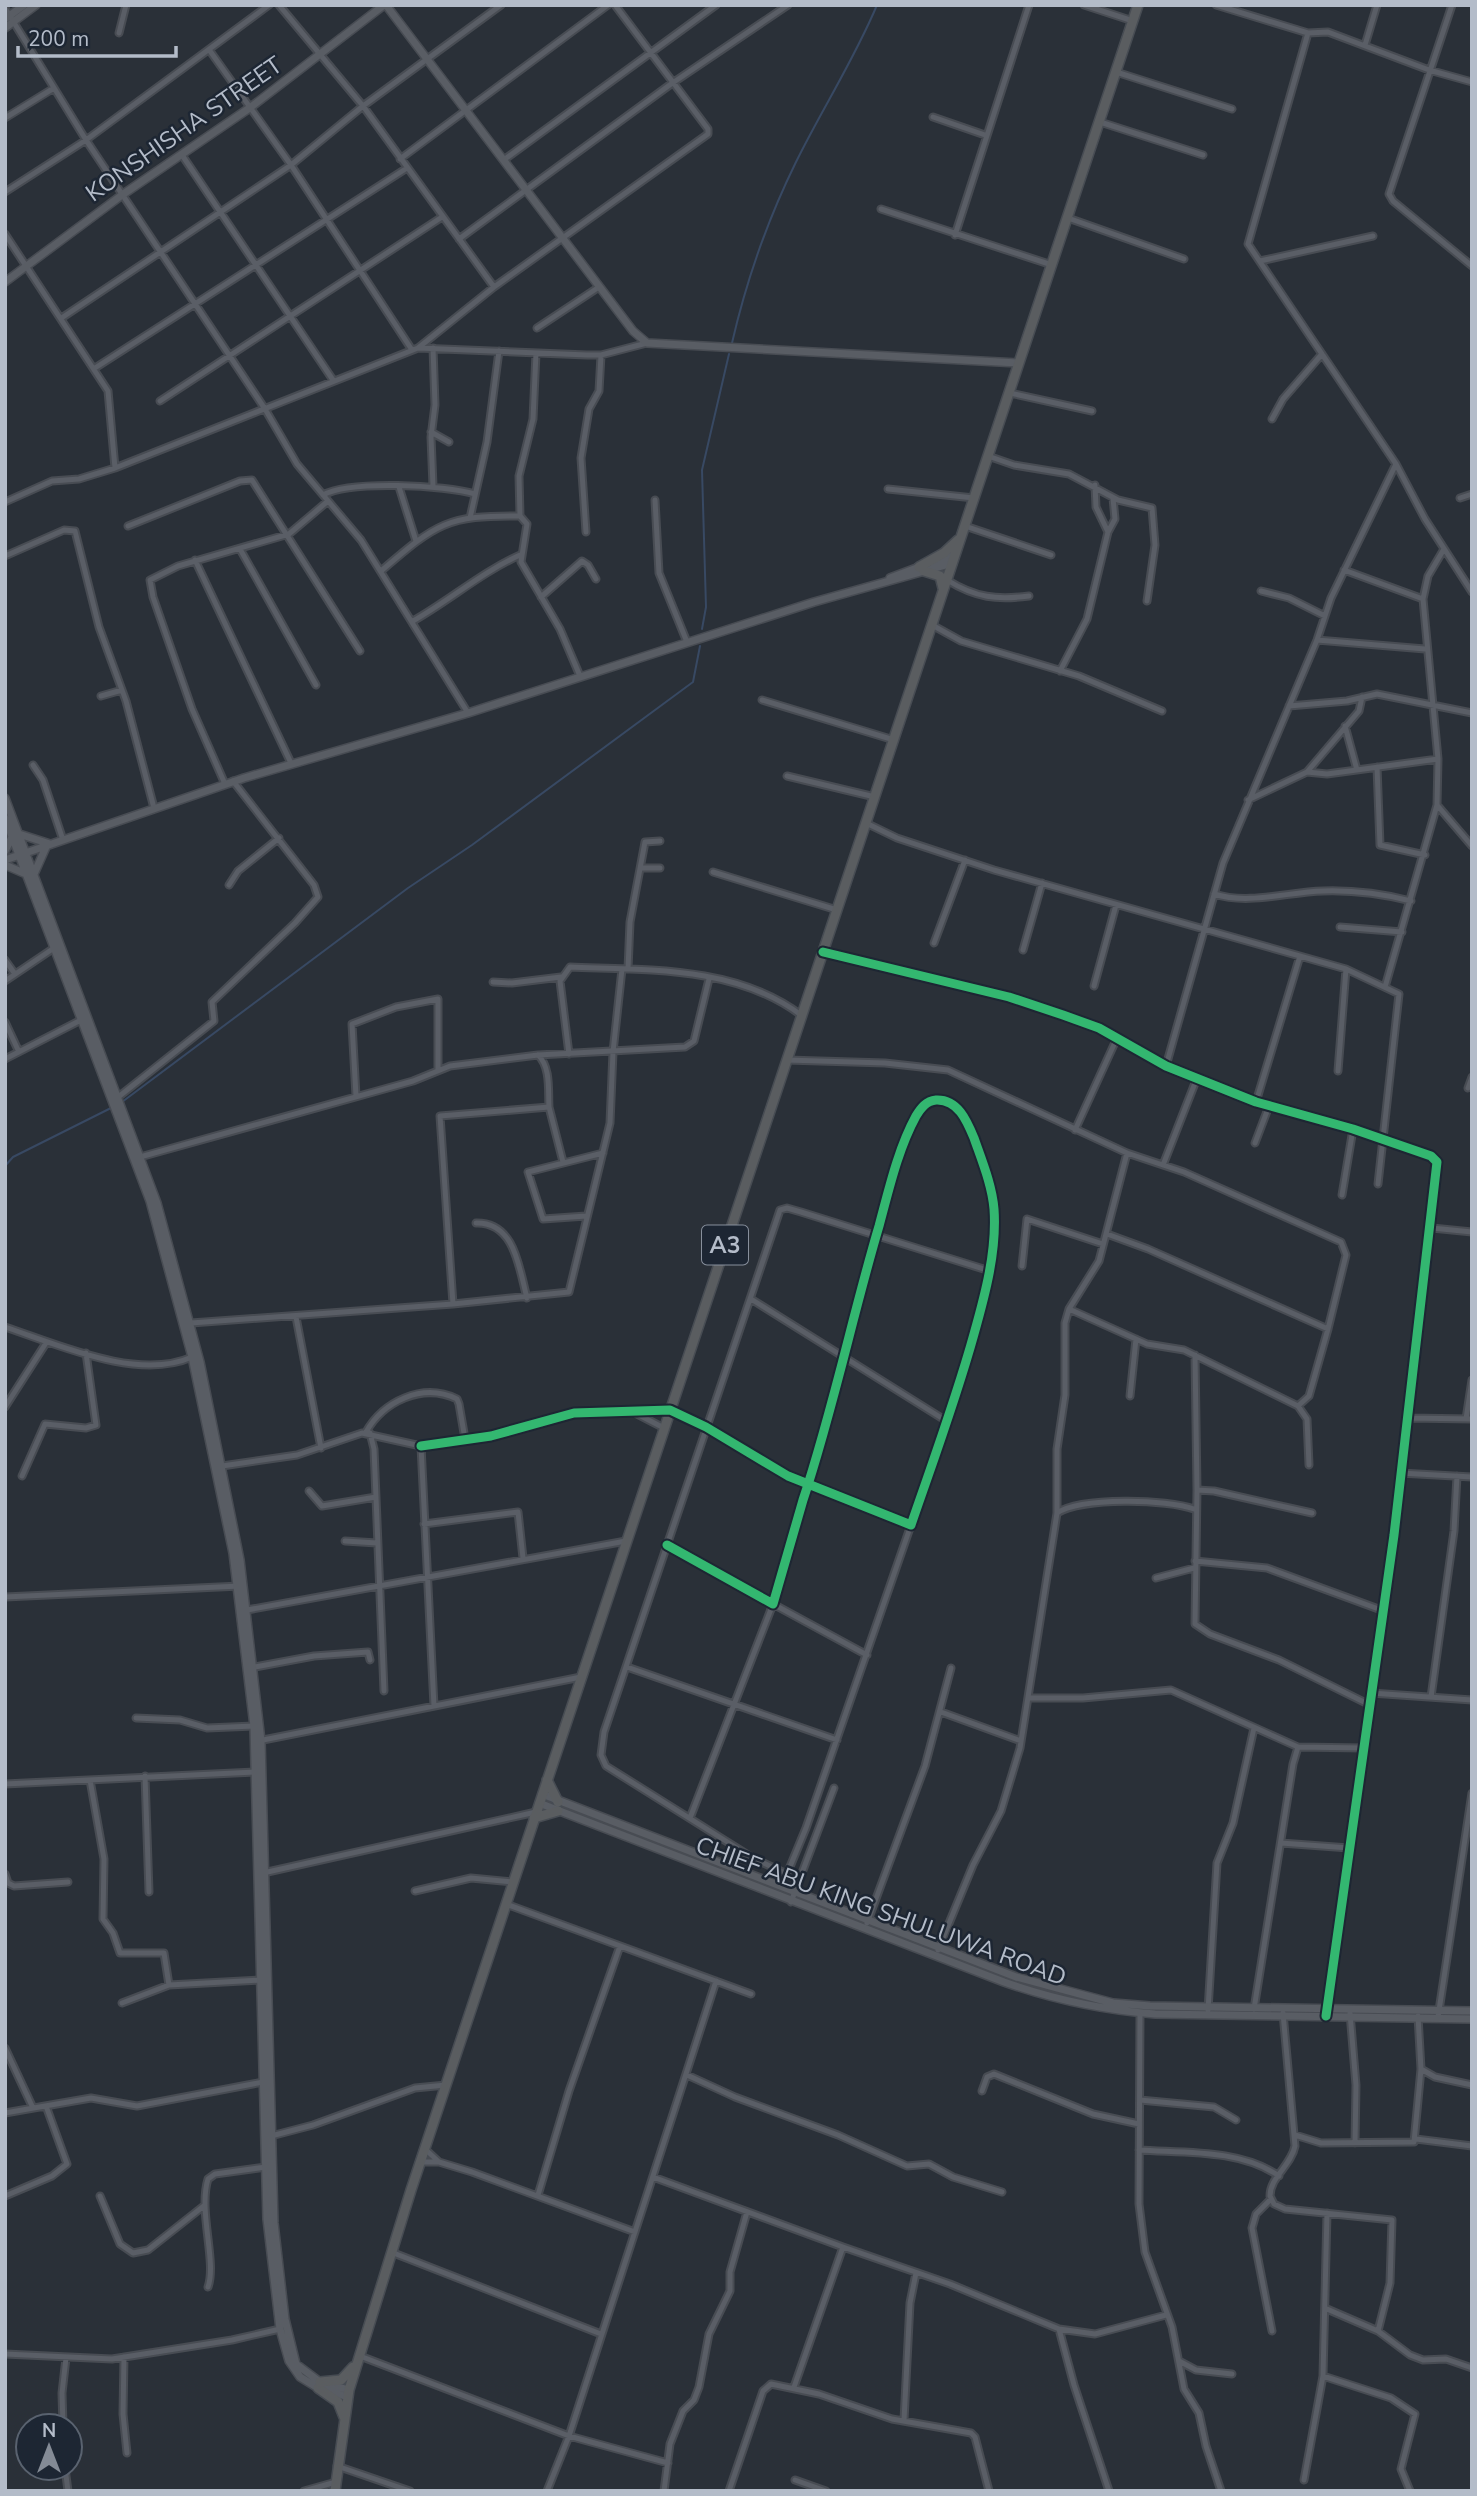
<svg xmlns="http://www.w3.org/2000/svg" width="1477" height="2496" font-family="'Nunito Sans',sans-serif">
<rect width="100%" height="100%" fill="#2a3038"/>
<g fill="none" stroke-linecap="round" stroke-linejoin="round">
<!-- stream -->
<path stroke="#384963" stroke-width="2" d="M 732,343 C 746,282 768,219 796,162 C 822,109 854,60 877,5
M 702,629 L 706,607 L 702,470 L 729,354
M 122,1102 L 408,888 L 472,845 L 693,682 L 700,646
M 5,1166 L 13,1157 L 111,1108"/>
<!-- street casing -->
<g stroke="#484c53" stroke-width="9">
<path id="street" d="M 279,5 L 363,106 L 494,287
M 1084,5 L 1133,21
M 1216,5 L 1308,33 L 1328,32 L 1429,70 L 1472,82
M 1452,5 L 1389,194 L 1393,201 L 1472,266
M 5,8 L 86,140 L 265,409 L 297,464 L 361,540 L 468,713
M 119,33 L 126,5
M 1308,33 L 1248,244 L 1396,464 L 1425,519 L 1472,592
M 1365,45 L 1377,5
M 210,51 L 291,165 L 412,350
M 1116,72 L 1232,109
M 933,117 L 985,135
M 5,118 L 54,88
M 1100,122 L 1203,155
M 182,155 L 333,380
M 400,159 L 608,5
M 505,159 L 716,5
M 5,192 L 86,140 L 269,5
M 881,209 L 1052,265
M 1068,218 L 1184,259
M 5,234 L 108,391 L 115,468
M 955,235 L 1029,5
M 459,239 L 671,84 L 788,5
M 1260,261 L 1373,236
M 63,317 L 291,165 L 363,106 L 501,5
M 537,328 L 599,287
M 418,348 L 494,287 L 708,134 L 708,129 L 615,5
M 433,348 L 435,405 L 431,437 L 433,486
M 536,353 L 533,419 L 519,476 L 520,516 L 527,524 L 521,562 L 560,629 L 580,676
M 95,368 L 407,168
M 1010,393 L 1092,411
M 160,401 L 442,217
M 1272,419 L 1283,399 L 1322,354
M 431,432 L 449,442
M 988,456 L 1014,465 L 1069,474 L 1118,500 L 1152,508 L 1155,545 L 1147,601
M 1095,485 L 1096,507 L 1108,532
M 399,487 L 416,541
M 888,489 L 974,498
M 323,495 C 350,480 445,485 475,494
M 1460,498 L 1472,494
M 655,500 L 659,573 L 687,642
M 5,502 L 52,481 L 79,479 L 115,468 L 418,348 L 587,355 L 601,355 L 647,343
M 470,518 L 487,442 L 499,351
M 128,526 L 240,481 L 252,480 L 360,651
M 965,526 L 1051,555
M 586,532 L 581,458 L 589,409 L 599,391 L 601,355
M 240,549 L 316,685
M 5,556 L 64,530 L 75,531 L 99,627 L 126,701 L 154,808
M 195,560 L 291,763
M 1344,570 L 1423,599
M 381,571 C 436,524 446,515 520,516
M 947,580 C 976,598 997,600 1029,596
M 1261,591 L 1289,598 L 1325,616
M 541,597 L 582,561 L 588,565 L 596,579
M 413,621 C 450,600 482,572 520,555
M 932,625 L 961,641 L 1079,676 L 1162,711
M 1317,640 L 1425,649
M 1060,671 L 1087,619 L 1108,532 L 1115,519 L 1113,498
M 101,696 L 122,690
M 762,700 L 894,740
M 1289,706 L 1347,701 L 1377,694 L 1472,713
M 1345,726 L 1357,770
M 33,765 L 43,780 L 63,840
M 1377,767 L 1380,845 L 1425,855
M 1307,772 L 1327,774 L 1438,759
M 787,776 L 875,797
M 225,784 L 192,709 L 153,597 L 150,580 L 178,566 L 289,534 L 328,501
M 1248,800 L 1307,772 L 1359,711 L 1362,697
M 1437,805 L 1472,846
M 866,823 L 897,838 L 994,870 L 1346,969 L 1399,994 L 1378,1184
M 641,868 L 660,868
M 713,872 L 837,910
M 229,885 L 238,871 L 279,838
M 1214,894 C 1249,905 1287,892 1323,891 C 1353,890 1383,894 1411,901
M 1340,927 L 1402,932
M 934,943 L 965,860
M 1023,950 L 1042,883
M 823,952 L 1009,997 L 1063,1015 L 1099,1028 L 1166,1066 L 1256,1102 L 1353,1129 L 1431,1156 L 1437,1162 L 1394,1535 L 1326,2016
M 5,960 L 15,974
M 628,969 L 630,922 L 645,842 L 660,841
M 5,981 L 54,948
M 493,982 L 512,983 L 561,977
M 1094,986 L 1116,905
M 1385,987 L 1437,805 L 1438,759 L 1423,599 L 1428,576 L 1444,549
M 5,1022 L 19,1052
M 569,1054 L 560,981 L 570,967 C 648,970 736,966 801,1015
M 5,1059 L 81,1020
M 787,1060 L 885,1063 L 948,1070 L 1127,1153 L 1184,1172 L 1341,1242 L 1346,1255 L 1328,1329 L 1148,1249 L 1107,1234
M 1166,1066 L 1223,863 L 1317,640 L 1331,598 L 1396,464
M 1338,1071 L 1346,969
M 1468,1088 L 1472,1077
M 356,1096 L 352,1024 L 396,1007 L 438,999 L 438,1069
M 117,1098 L 214,1021 L 212,1002 L 295,923 L 318,897 L 314,885 L 233,781
M 1256,1102 L 1300,956
M 549,1107 L 563,1162
M 1075,1130 L 1117,1038
M 1255,1143 L 1269,1106
M 140,1157 L 413,1081 L 450,1066 L 538,1055 L 685,1047 L 694,1041 L 709,979
M 1163,1165 L 1197,1078
M 1342,1195 L 1353,1129
M 586,1216 L 543,1219 L 528,1172 L 603,1153
M 476,1223 C 515,1222 519,1268 527,1298
M 1432,1228 L 1472,1232
M 1022,1266 L 1027,1219 L 1103,1244
M 751,1299 L 948,1422
M 453,1304 L 569,1292 L 610,1123 L 613,1052 L 622,969
M 1069,1309 L 1147,1344 L 1184,1350 L 1298,1406 L 1307,1419 L 1309,1465
M 296,1317 L 321,1448
M 191,1323 L 453,1304 L 440,1116 L 549,1107 C 548,1091 551,1067 538,1055
M 5,1327 C 59,1345 138,1381 192,1357
M 1195,1355 L 1197,1490
M 1130,1396 L 1136,1339
M 1298,1406 L 1309,1396 L 1328,1329
M 5,1407 L 46,1343
M 637,1414 L 664,1428
M 1409,1418 L 1472,1419
M 1466,1419 L 1472,1380
M 366,1432 C 383,1402 422,1382 457,1399 L 459,1404 L 465,1439
M 370,1433 L 374,1449 L 384,1691
M 421,1446 L 491,1436 L 574,1413 L 670,1410 L 706,1427 L 788,1476 L 911,1525 C 933,1461 956,1399 974,1334 C 985,1295 997,1251 994,1209 C 992,1185 982,1161 974,1138 C 967,1121 958,1099 936,1100 C 926,1101 921,1108 916,1116 C 898,1149 889,1189 879,1226 C 852,1317 833,1410 803,1500 L 773,1604 L 667,1545
M 222,1466 L 297,1455 L 362,1433 L 421,1446 L 434,1706
M 1400,1473 L 1472,1477
M 22,1476 L 45,1424 L 86,1428 L 96,1425 L 86,1353
M 309,1491 L 322,1506 L 376,1497
M 1057,1513 C 1081,1497 1168,1499 1194,1509
M 1312,1513 L 1214,1491 L 1197,1490 L 1195,1624 L 1210,1634 L 1279,1660 L 1370,1705
M 424,1524 L 518,1512 L 523,1558
M 911,1525 L 806,1828 L 787,1874 L 753,1858 L 606,1766 L 601,1755 L 604,1732 L 780,1210 L 787,1208 L 801,1212 L 990,1271
M 345,1541 L 377,1543
M 1195,1561 L 1267,1568 L 1384,1611
M 1156,1578 L 1194,1568
M 5,1597 L 240,1586
M 247,1610 L 626,1541
M 255,1667 L 314,1656 L 368,1652 L 370,1660
M 627,1667 L 837,1740
M 1371,1693 L 1472,1700
M 1431,1697 L 1454,1531 L 1457,1476
M 1028,1698 L 1083,1698 L 1171,1690 L 1298,1747 L 1364,1748
M 941,1712 L 1021,1741
M 136,1718 L 180,1720 L 207,1728 L 254,1726
M 258,1741 L 581,1677
M 145,1776 L 149,1892
M 90,1780 L 104,1859 L 103,1919 L 113,1933 L 120,1953 L 164,1953 L 169,1985
M 5,1784 L 255,1772
M 690,1818 L 773,1604 L 867,1655
M 1281,1843 L 1349,1848
M 263,1873 L 536,1812
M 5,1874 L 8,1883 L 14,1886 L 68,1882
M 415,1891 L 471,1878 L 513,1882
M 791,1902 L 834,1788
M 506,1904 L 751,1994
M 867,1923 L 925,1766 L 951,1668
M 938,1950 L 973,1865 L 1001,1811 L 1020,1748 L 1057,1513 L 1057,1449 L 1065,1395 L 1065,1323 L 1069,1309 L 1099,1261 L 1127,1153
M 122,2003 L 169,1985 L 261,1980
M 1254,2009 L 1293,1764 L 1298,1747
M 1208,2010 L 1217,1863 L 1233,1823 L 1254,1728
M 1140,2013 L 1139,2204 L 1145,2252 L 1172,2327 L 1184,2389 L 1199,2413 L 1206,2446 L 1221,2491
M 1283,2013 L 1295,2146 C 1291,2166 1270,2177 1270,2196 L 1274,2204 L 1285,2209 L 1392,2220 L 1390,2283 L 1378,2331
M 1350,2013 L 1356,2085 L 1355,2143
M 1438,2017 L 1472,1793
M 5,2048 L 33,2108
M 1421,2069 L 1435,2077 L 1472,2085
M 687,2075 L 735,2097 L 838,2135 L 907,2166 L 929,2164 L 953,2177 L 1002,2192
M 982,2091 L 987,2077 L 994,2074 L 1093,2114 L 1139,2124
M 1140,2100 L 1214,2107 L 1236,2120
M 5,2113 L 91,2098 L 137,2106 L 263,2082
M 1295,2135 L 1321,2143 L 1414,2142 L 1421,2069 L 1418,2016
M 271,2136 L 313,2125 L 415,2088 L 446,2085
M 1416,2139 L 1472,2146
M 425,2149 L 439,2162
M 1139,2150 C 1185,2153 1240,2149 1279,2176
M 421,2162 L 439,2162 L 472,2172 L 635,2232
M 653,2177 L 843,2247 L 794,2387
M 538,2195 L 569,2091 L 620,1946
M 5,2196 L 52,2176 L 67,2164 L 46,2106
M 100,2196 L 120,2244 L 133,2253 L 148,2250 L 205,2205
M 1271,2199 L 1256,2214 L 1252,2228 L 1272,2331
M 843,2247 L 950,2284 L 1059,2329 L 1074,2385 L 1109,2491
M 391,2252 L 601,2334
M 208,2287 C 217,2262 198,2211 208,2179 L 215,2174 L 266,2167
M 1327,2309 L 1378,2331 L 1410,2355 L 1423,2360 L 1446,2359 L 1472,2368
M 1059,2329 L 1095,2334 L 1166,2315
M 5,2354 L 112,2359 L 232,2340 L 280,2329
M 360,2356 L 569,2436 L 668,2463
M 124,2357 L 123,2414 L 127,2453
M 1179,2361 L 1196,2370 L 1232,2374
M 1323,2376 L 1391,2398 L 1415,2414 L 1401,2469 L 1410,2491
M 904,2420 L 910,2303 L 916,2273
M 63,2426 L 62,2393 L 66,2358
M 337,2466 L 410,2491
M 65,2468 L 68,2491
M 795,2480 L 826,2491
M 1304,2480 L 1323,2376 L 1327,2213
M 304,2491 L 336,2482
M 547,2491 L 569,2436 L 716,1981
M 664,2491 L 670,2444 L 683,2411 L 694,2400 L 699,2387 L 709,2334 L 730,2291 L 730,2272 L 747,2212
M 729,2491 L 763,2391 L 771,2384 L 819,2394 L 892,2419 L 971,2433 L 975,2437 L 989,2491"/>
</g>
<!-- secondary casing -->
<g stroke="#484c53" stroke-width="10">
<path id="secondary" d="M 386,5 L 633,331 L 647,343 L 1019,363
M 5,19 L 24,5
M 5,28 L 36,5
M 5,282 L 122,195 L 251,107 L 384,5
M 933,563 L 955,555
M 890,578 L 922,566
M 5,798 L 157,1203 L 200,1362 L 240,1560 L 261,1741 L 274,2223 L 285,2319 L 296,2364 L 320,2382 L 349,2390
M 5,818 L 150,1201 L 192,1357 L 233,1553 L 254,1726 L 267,2219 L 280,2329 L 289,2361 L 300,2377 L 318,2388 L 348,2397
M 19,834 L 50,844
M 5,851 L 12,837
M 5,860 L 244,778 L 468,713 L 814,602 L 953,563
M 5,865 L 26,874
M 34,874 L 46,847
M 542,1794 L 1016,1977 L 1113,2003 L 1150,2006 L 1472,2011
M 539,1803 L 1004,1982 C 1052,1999 1103,2010 1155,2014 L 1472,2019"/>
</g>
<!-- highway casing -->
<g stroke="#474c53" stroke-width="12">
<path id="highway" d="M 919,567 L 944,553 L 958,540
M 924,571 L 940,576 L 943,588
M 547,1780 L 558,1802
M 534,1818 L 558,1811
M 320,2382 L 341,2380 L 353,2367
M 318,2388 L 338,2402 L 344,2417
M 335,2491 L 349,2390 L 411,2190 L 1138,5"/>
</g>
<!-- street -->
<use href="#street" stroke="#5a5e66" stroke-width="5"/>
<!-- secondary -->
<use href="#secondary" stroke="#595d64" stroke-width="7"/>
<!-- highway -->
<use href="#highway" stroke="#5a5d60" stroke-width="9"/>
<!-- cycleway casing -->
<g stroke="#1d2633" stroke-width="13">
<path id="cycleway" d="M 823,952 L 1009,997 L 1063,1015 L 1099,1028 L 1166,1066 L 1256,1102 L 1353,1129 L 1431,1156 L 1437,1162 L 1394,1535 L 1326,2016
M 421,1446 L 491,1436 L 574,1413 L 670,1410 L 706,1427 L 788,1476 L 911,1525 C 933,1461 956,1399 974,1334 C 985,1295 997,1251 994,1209 C 992,1185 982,1161 974,1138 C 967,1121 958,1099 936,1100 C 926,1101 921,1108 916,1116 C 898,1149 889,1189 879,1226 C 852,1317 833,1410 803,1500 L 773,1604 L 667,1545"/>
</g>
<!-- cycleway -->
<use href="#cycleway" stroke="#33b770" stroke-width="9"/>
</g>
<g text-anchor="middle" stroke-width="5" stroke-linejoin="round" paint-order="stroke">
<!-- shield labels -->
<rect fill="#1d2633" stroke="#878f9c" stroke-width="2" x="702" y="1225.5" width="46" height="39" rx="5"/>
<g font-size="23" font-weight="bold" fill="#b4bcc9">
<text x="725" y="1253">A3</text>
</g>
<!-- street labels -->
<g font-size="24" fill="#b4bcc9" stroke="#1d2633">
<text transform="translate(184 129) rotate(-35)" y="8">KONSHISHA STREET</text>
<text transform="translate(881 1911) rotate(20)" y="8">CHIEF ABU KING SHULUWA ROAD</text>
</g>
</g>
<!-- border -->
<rect width="1477" height="2496" fill="none" stroke="#b4bcc9" stroke-width="14"/>
<!-- north arrow -->
<g transform="translate(49 2447)"><circle r="33" fill="#1d2633" stroke="#59626f" stroke-width="2"/>
<path d="M0-5L12 26L0 18L-12 26Z" fill="#848b96"/>
<text y="-10" font-size="19" font-weight="bold" text-anchor="middle" fill="#b4bcc9">N</text>
</g>
<!-- scale -->
<path d="M18 46v10h158v-10" fill="none" stroke="#b4bcc9" stroke-width="3.5"/>
<text x="28" y="46" font-size="21" fill="#b4bcc9" stroke="#1d2633" stroke-width="5" paint-order="stroke">200 m</text>
</svg>
